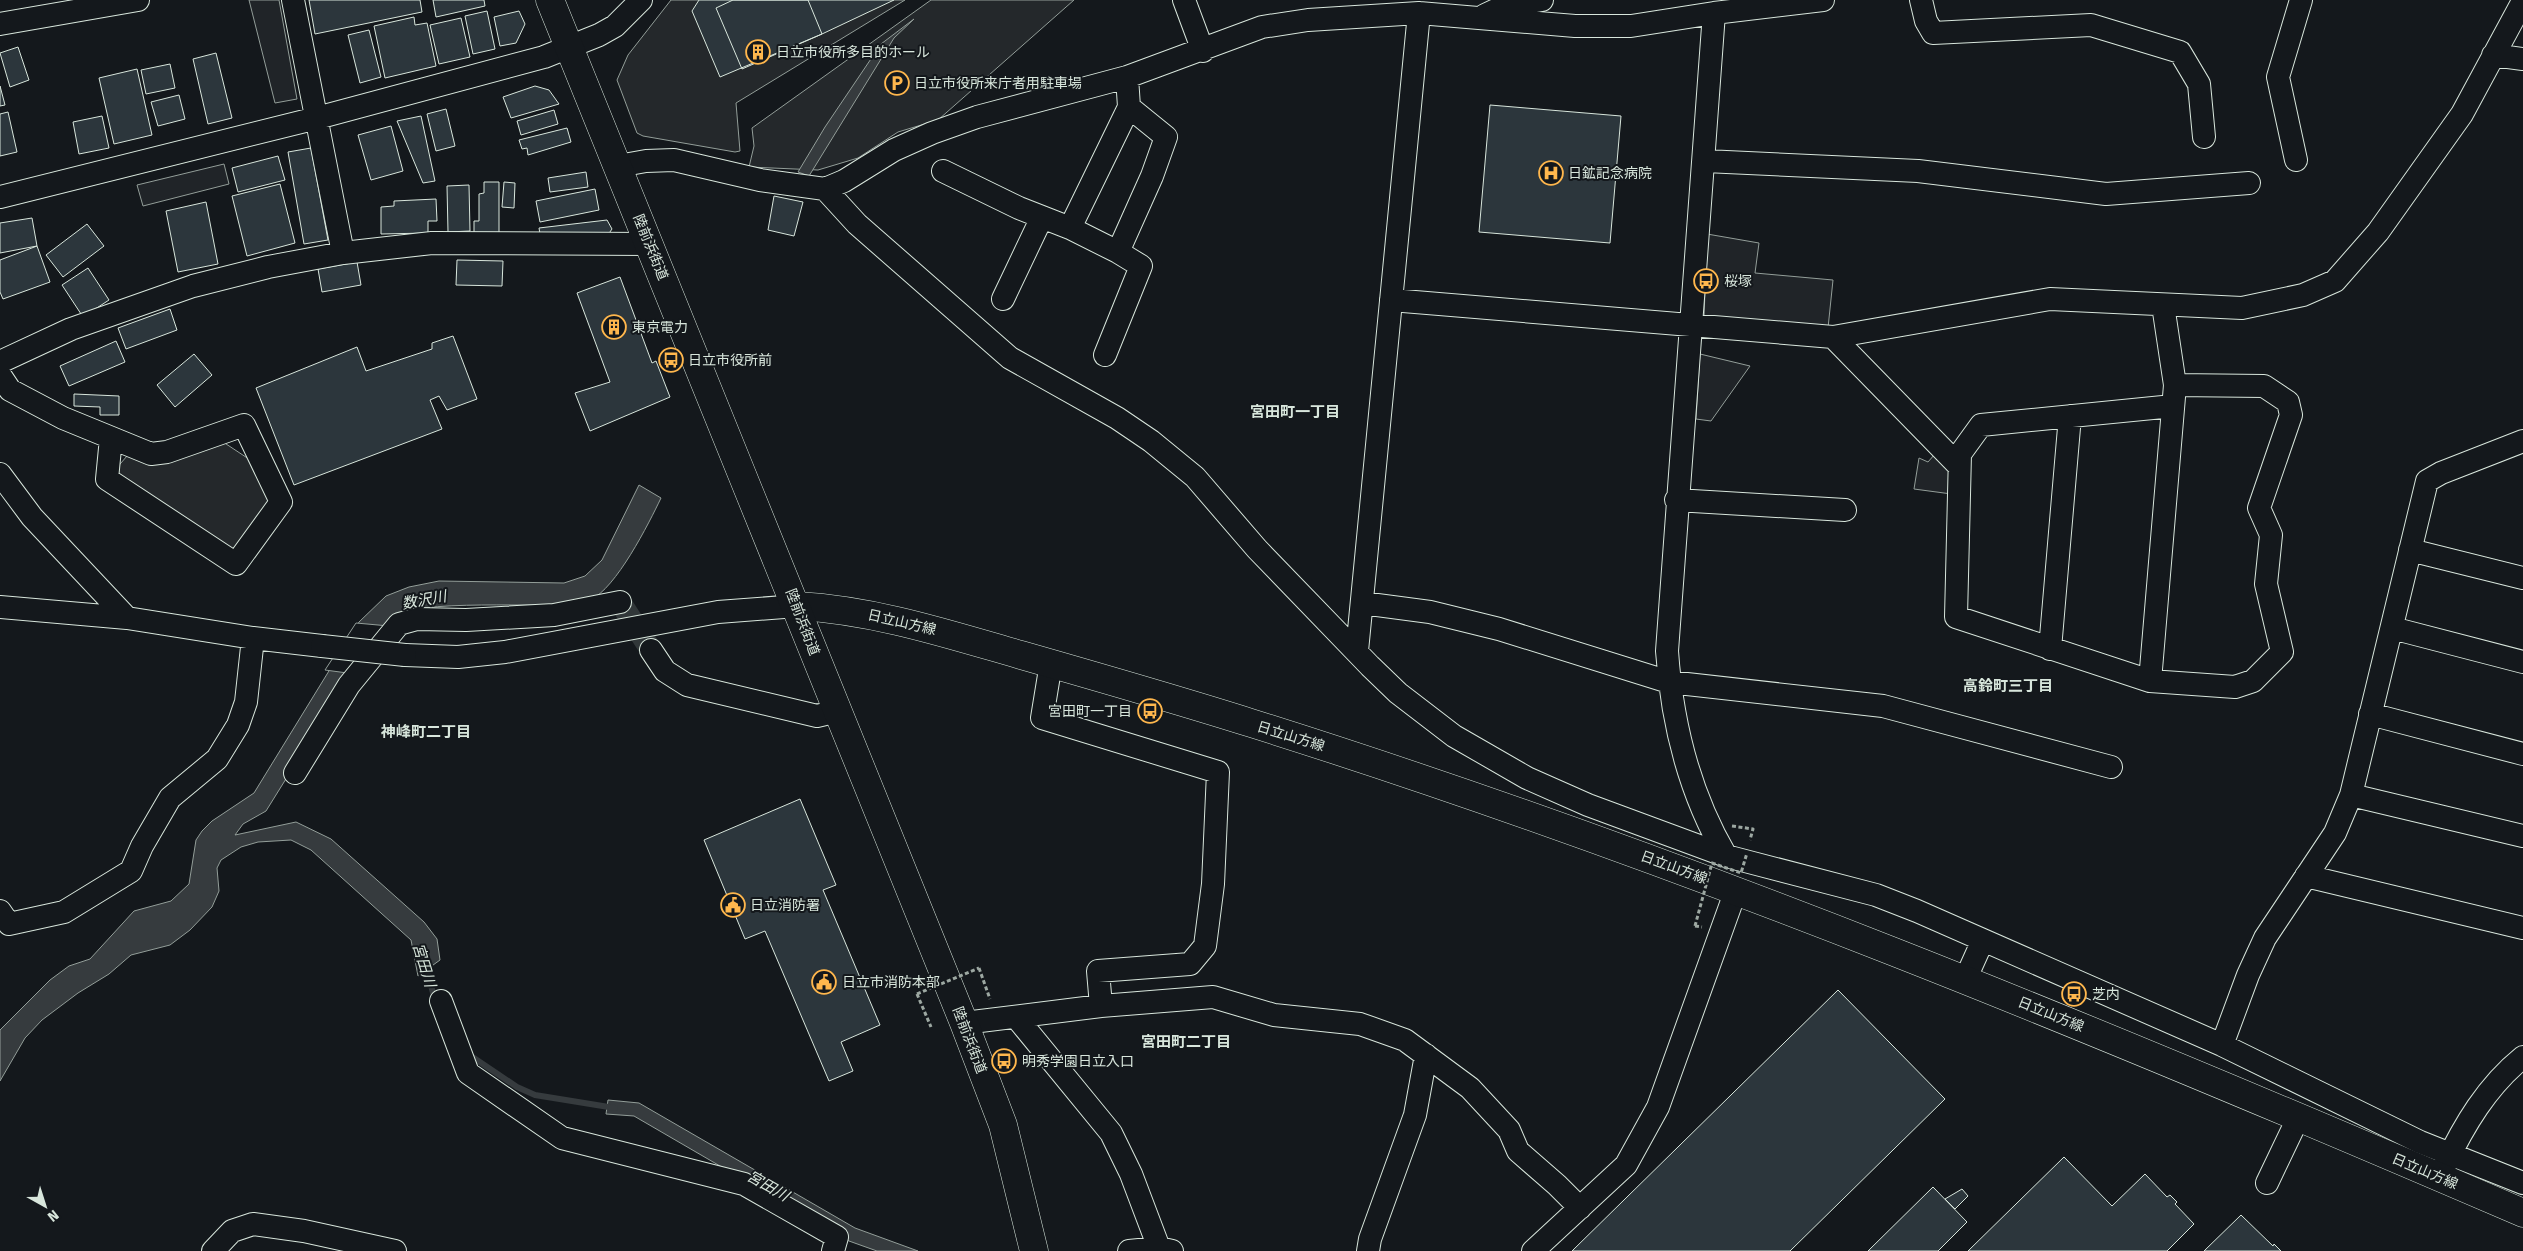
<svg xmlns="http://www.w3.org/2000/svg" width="2523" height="1251" font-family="'Fira Sans','Noto Sans JP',sans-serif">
<rect width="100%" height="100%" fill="#14181c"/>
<!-- green -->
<path fill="#202428" stroke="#939e99" d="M 249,0 L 279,0 L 297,99 L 275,103 Z
M 224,164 L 229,184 L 143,206 L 137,185 Z
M 1707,234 L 1759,243 L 1755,273 L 1833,280 L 1828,328 L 1704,318 Z
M 1700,354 L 1750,366 L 1711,421 L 1696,419 Z
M 1941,447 L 1959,495 L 1914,489 L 1919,458 L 1928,462 Z"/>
<!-- parking -->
<path fill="#24282b" stroke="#939e99" d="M 671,0 L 905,0 L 736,103 L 740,151 L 735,152 L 643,136 L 637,133 L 617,80 L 628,55 Z
M 931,0 L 1074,0 L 938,120 L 898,132 L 858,158 L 818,170 L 749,167 L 754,146 L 752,128 Z
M 214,436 L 267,471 L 281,502 L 236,564 L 107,479 L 134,448 Z"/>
<!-- water -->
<path fill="#363b3e" stroke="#939e99" d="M 914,19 L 894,38 L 809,176 L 798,172 L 825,127 L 881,44 Z
M 639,485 L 661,498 C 649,523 616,589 590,600 C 571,609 547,605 526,605 C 486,605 447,604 408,610 L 345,684 L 266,811 L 243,824 L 235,835 L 296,822 L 331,839 L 424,922 L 437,939 L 440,960 L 418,976 L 411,940 L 311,850 L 291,840 L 258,842 L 241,847 L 221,860 L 217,868 L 219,891 L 212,907 L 190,930 L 170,945 L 131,955 L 109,974 L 78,993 L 42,1020 L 25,1038 L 0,1081 L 0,1030 L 50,980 L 69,966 L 90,959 L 134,911 L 171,901 L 189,884 L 196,840 L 202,831 L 212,821 L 254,793 L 359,622 L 386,596 L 409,587 L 439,581 L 564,583 L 585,576 L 602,560 Z
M 608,1100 L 639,1103 L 855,1228 L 918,1251 L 877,1251 L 849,1241 L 634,1116 L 606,1114 Z"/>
<!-- pier -->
<path fill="#14181c" stroke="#939e99" d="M 356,623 L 389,626 L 355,674 L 325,670 Z"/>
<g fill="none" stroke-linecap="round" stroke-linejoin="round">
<!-- stream -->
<path stroke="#363b3e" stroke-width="6" d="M 425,964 L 435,1000
M 468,1054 L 517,1087 L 535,1095 L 615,1108"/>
</g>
<!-- building -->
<path fill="#2c363c" stroke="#d8e6dc" d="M 309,0 L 420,0 L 422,12 L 315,34 Z
M 433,0 L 484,0 L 485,6 L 436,17 Z
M 699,0 L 894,0 L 822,34 L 720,77 L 692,11 Z
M 733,0 L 808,0 L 822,34 L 742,69 L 716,8 Z
M 487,11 L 495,49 L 473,54 L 465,16 Z
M 519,11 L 525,24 L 516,43 L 500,46 L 494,17 Z
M 414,17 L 415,25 L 427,23 L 436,66 L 385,78 L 374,26 Z
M 461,18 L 470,57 L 439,64 L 430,25 Z
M 369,30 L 381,77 L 360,83 L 348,35 Z
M 18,47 L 29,80 L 10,87 L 0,53 Z
M 216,53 L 232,118 L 208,124 L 193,59 Z
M 170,64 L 175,88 L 146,94 L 141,70 Z
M 137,69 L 152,135 L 114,144 L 99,78 Z
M 0,86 L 5,105 L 0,106 Z
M 535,86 L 549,90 L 559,104 L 511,118 L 503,97 Z
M 179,95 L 185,119 L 158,126 L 151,102 Z
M 1490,105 L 1621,116 L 1610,243 L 1479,232 Z
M 446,109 L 455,146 L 436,151 L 427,114 Z
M 554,110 L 558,124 L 521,135 L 517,121 Z
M 8,112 L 17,152 L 0,156 L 0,114 Z
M 102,116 L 109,148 L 79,154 L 73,122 Z
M 421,116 L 435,181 L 423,183 L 397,121 Z
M 391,126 L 403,171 L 371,180 L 358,135 Z
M 567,128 L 571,142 L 528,155 L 527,148 L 522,149 L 519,140 Z
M 311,148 L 328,240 L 304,244 L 288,152 Z
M 278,156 L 285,180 L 238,192 L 232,168 Z
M 586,172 L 588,187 L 550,192 L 548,178 Z
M 484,182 L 499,182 L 499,237 L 474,237 L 474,221 L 479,221 L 479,194 L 484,193 Z
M 504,182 L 515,183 L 514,208 L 502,207 Z
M 280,184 L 295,243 L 247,256 L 232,196 Z
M 469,185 L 470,231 L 448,232 L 447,186 Z
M 595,189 L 599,210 L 540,222 L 536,201 Z
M 774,196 L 803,202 L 794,236 L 768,230 Z
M 436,199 L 437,221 L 428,221 L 428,233 L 381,234 L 381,207 L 394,206 L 394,201 Z
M 206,202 L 218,264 L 178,272 L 166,211 Z
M 32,218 L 37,246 L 0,253 L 0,223 Z
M 607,220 L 612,229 L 605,239 L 541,240 L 539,228 Z
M 87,224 L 104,246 L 63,277 L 46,255 Z
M 37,246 L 50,282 L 3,299 L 0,292 L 0,260 Z
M 457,260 L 503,261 L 502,286 L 456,285 Z
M 357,262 L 361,285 L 322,292 L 318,269 Z
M 88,268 L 109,300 L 83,317 L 62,285 Z
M 620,277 L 652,363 L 656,361 L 670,397 L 590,431 L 575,393 L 610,382 L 577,293 Z
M 170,309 L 177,330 L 126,349 L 118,328 Z
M 453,336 L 477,399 L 447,410 L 439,396 L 430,400 L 442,429 L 294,485 L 256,388 L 357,347 L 366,371 L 432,349 L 432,343 Z
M 116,341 L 125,362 L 69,386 L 60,366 Z
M 194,354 L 212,375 L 175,407 L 157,385 Z
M 74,394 L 119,396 L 119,415 L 100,415 L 100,407 L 74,406 Z
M 800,799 L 836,885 L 823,890 L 880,1025 L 841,1042 L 853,1071 L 829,1081 L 765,931 L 745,939 L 704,840 Z
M 1838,990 L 1945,1099 L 1790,1251 L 1572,1251 Z
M 2064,1157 L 2112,1206 L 2145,1174 L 2167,1197 L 2170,1195 L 2177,1202 L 2175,1204 L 2194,1224 L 2167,1251 L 1968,1251 Z
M 1933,1187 L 1967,1222 L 1938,1251 L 1868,1251 Z
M 1962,1189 L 1968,1196 L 1955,1209 L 1945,1199 Z
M 2241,1215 L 2273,1246 L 2274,1244 L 2281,1251 L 2204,1251 Z"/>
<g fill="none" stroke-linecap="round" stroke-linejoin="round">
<!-- minor-tunnel -->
<path stroke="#313739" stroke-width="22" stroke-dasharray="22 11" stroke-linecap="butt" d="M 620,602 L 651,650"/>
<!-- minor casing -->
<g stroke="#d8e6dc" stroke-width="24">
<path id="minor" d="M 293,0 L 343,253
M 1184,0 L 1203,51
M 1921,0 L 1926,21 L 1933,33 L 2091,25 L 2180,52 L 2199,84 L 2204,137
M 1714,13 L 1667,651 C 1672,724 1689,793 1726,856
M 1485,15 L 1502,7 L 1542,0
M 0,24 L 138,0
M 2493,55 L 2523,59
M 2296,160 L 2278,77 L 2301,0
M 1705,161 L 1918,171 L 2106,194 L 2249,183
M 618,166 L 646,161 L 674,160 L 760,180 L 825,189 L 844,181 L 894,150 L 932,133 L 977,117 L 1127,77 L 1262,27 L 1308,20 L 1419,13 L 1575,26 L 1631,26 L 1714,13 L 1823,0
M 943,171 L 1019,208 L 1070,228 L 1129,107 L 1127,77
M 825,189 L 857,224 L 1010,358 L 1117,418 L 1151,441 L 1195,477 L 1257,549 L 1370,666 L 1398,693 L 1454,736 L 1527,778 L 1588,805 L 1726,856 L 1876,895 L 1917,911 L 2222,1045 L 2420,1142 L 2523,1183
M 0,197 L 317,118 L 544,57 L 599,35 L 615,26 L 641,0
M 1070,228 L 1118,252 L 1152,176 L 1166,137 L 1129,107
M 1003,299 L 1042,217
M 1391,300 L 1833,337 L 2050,299 L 2242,308 L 2303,295 L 2335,281 L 2378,232 L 2462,114 L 2523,1
M 1833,337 L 1959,466
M 1105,355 L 1141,266 L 1118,252
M 0,362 L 71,329 L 193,286 L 268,267 L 343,253 L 432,243 L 649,244
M 0,375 L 10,390 L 63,418 L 151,454 L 167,452 L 244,425 L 281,502 L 236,564 L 107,479 L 111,438
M 2173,406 L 1981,425 L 1960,454 L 1956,617 L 2150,681 L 2235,687 L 2253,681 L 2282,652 L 2266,584 L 2271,535 L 2259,508 L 2291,415 L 2288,402 L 2264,386 L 2175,385
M 0,474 L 32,517 L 127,618
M 1676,500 L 1845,510
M 2410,550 L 2523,578
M 1362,603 L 1430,612 L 1499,629 L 1669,682 L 1883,706 L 2111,767
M 0,607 L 127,618 L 253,638 L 322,646
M 2392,628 L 2523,662
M 2050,649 L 2070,416
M 651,650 L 665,671 L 687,685 L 817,716 L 838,711
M 1357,651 L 1419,13
M 405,655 L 458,657 L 505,652 L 718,612 L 797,606
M 1051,663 L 1042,718 L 1218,772 L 1213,884 L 1205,946 L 1190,964 L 1098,971 L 1101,1006
M 2150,681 L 2175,385 L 2163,305
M 2370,714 L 2523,754
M 295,773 L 349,685 L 399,624 L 417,619 L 466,620 L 554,615 L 620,602
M 2351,795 L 2523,836
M 2306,876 L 2523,928
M 0,911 L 9,924 L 64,912 L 131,871 L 142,846 L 170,798 L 217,759 L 238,725 L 246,702 L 253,638
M 1965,980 L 1983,940
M 441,1001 L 468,1073 L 562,1138 L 744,1184 L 837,1237 L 833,1251
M 1016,1017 L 1111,1133 L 1131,1174 L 1159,1248
M 964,1023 L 1101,1006 L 1213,997 L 1274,1015 L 1360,1024 L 1405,1040 L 1470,1088 L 1509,1130 L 1518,1151 L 1557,1185 L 1580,1208
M 2222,1045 L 2248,975 L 2265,938 L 2335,833 L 2351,795 L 2427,481 L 2441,473 L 2523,441
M 2444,1167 C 2464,1125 2487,1086 2523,1057
M 2267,1183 L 2299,1116
M 213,1251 L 232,1231 L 253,1224 L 304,1231 L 395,1251
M 1129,1251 L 1159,1248 L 1172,1251
M 1368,1251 L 1370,1239 L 1415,1115 L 1426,1055
M 1533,1251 L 1626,1165 L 1658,1107 L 1736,890"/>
</g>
<!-- major casing -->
<g stroke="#d8e6dc" stroke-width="29">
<path id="major" d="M 797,606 C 874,610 948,634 1021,655 C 1098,677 1175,699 1251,723 C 1685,859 2105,1033 2523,1213"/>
</g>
<!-- highway casing -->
<g stroke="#d8e6dc" stroke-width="29">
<path id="highway" d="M 550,0 L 964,1023 L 1003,1125 L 1034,1251"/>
</g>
<!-- path -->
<path stroke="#9da8a2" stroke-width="3" stroke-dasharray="4 2.5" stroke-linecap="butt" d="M 1732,826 L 1753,829 L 1750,840
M 1695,926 L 1702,927
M 979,968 L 990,999
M 917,994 L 931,1027"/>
<!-- minor -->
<use href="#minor" stroke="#14181c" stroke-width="22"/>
<!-- major -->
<use href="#major" stroke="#14181c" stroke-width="28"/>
<!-- highway -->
<use href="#highway" stroke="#14181c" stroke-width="28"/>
<!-- minor-bridge casing -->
<g stroke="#d8e6dc" stroke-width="24" stroke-linecap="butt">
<path id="minor-bridge" d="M 322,646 L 405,655"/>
</g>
<!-- path-bridge -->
<path stroke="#9da8a2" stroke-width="3" stroke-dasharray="4 2.5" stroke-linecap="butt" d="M 1695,926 L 1712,863 L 1741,873 L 1747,853
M 917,994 L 979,968"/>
<!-- minor-bridge -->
<use href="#minor-bridge" stroke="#14181c" stroke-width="22"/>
</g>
<!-- icons -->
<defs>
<g id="building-ring" transform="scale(1.25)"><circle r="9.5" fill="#14181c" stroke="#ffb74d" stroke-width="1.5"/><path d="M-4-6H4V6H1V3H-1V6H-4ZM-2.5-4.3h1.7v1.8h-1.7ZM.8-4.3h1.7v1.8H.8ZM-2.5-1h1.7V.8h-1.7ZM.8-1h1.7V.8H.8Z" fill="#ffb74d"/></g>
<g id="parking-ring" transform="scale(1.25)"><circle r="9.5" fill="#14181c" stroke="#ffb74d" stroke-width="1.5"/><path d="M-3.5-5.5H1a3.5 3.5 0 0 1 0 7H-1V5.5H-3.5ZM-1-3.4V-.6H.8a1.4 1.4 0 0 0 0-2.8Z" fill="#ffb74d"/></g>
<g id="hospital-ring" transform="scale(1.25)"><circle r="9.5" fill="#14181c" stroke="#ffb74d" stroke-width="1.5"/><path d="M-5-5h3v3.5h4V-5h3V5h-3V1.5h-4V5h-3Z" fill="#ffb74d"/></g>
<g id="bus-ring" transform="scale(1.25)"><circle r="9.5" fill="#14181c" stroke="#ffb74d" stroke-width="1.5"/><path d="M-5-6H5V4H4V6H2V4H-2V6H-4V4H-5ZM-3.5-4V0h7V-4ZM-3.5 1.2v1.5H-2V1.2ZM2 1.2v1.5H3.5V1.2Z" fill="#ffb74d"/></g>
<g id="civic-ring" transform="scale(1.25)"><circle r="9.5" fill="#14181c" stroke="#ffb74d" stroke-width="1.5"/><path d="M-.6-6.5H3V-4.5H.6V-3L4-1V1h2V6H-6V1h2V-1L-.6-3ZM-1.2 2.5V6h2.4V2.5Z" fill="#ffb74d"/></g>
</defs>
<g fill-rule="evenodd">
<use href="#building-ring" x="758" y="52"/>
<use href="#parking-ring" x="897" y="83"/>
<use href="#hospital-ring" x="1551" y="173"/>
<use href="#bus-ring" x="1706" y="281"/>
<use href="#building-ring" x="614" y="327"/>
<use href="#bus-ring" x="671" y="360"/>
<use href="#bus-ring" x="1150" y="711"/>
<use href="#civic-ring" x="733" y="905"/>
<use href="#civic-ring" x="824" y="982"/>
<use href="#bus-ring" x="2074" y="994"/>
<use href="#bus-ring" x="1004" y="1061"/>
</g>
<g text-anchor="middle" stroke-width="4" stroke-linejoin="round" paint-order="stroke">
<!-- poi labels -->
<g font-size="14" fill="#d8e6dc" stroke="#14181c" text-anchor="start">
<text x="776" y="57">日立市役所多目的ホール</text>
<text x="914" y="88">日立市役所来庁者用駐車場</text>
<text x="1568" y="178">日鉱記念病院</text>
<text x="1724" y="286">桜塚</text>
<text x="632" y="332">東京電力</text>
<text x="688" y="365">日立市役所前</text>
<text x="1132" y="716" text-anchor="end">宮田町一丁目</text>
<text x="750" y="910">日立消防署</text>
<text x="842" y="987">日立市消防本部</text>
<text x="2092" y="999">芝内</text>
<text x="1022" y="1066">明秀学園日立入口</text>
</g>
<!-- street labels -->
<g font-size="14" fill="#d8e6dc" stroke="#14181c">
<text transform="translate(651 247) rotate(68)" y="5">陸前浜街道</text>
<text transform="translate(803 622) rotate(69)" y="5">陸前浜街道</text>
<text transform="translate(902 622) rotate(13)" y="5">日立山方線</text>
<text transform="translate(1291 736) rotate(17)" y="5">日立山方線</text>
<text transform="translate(1674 867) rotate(20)" y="5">日立山方線</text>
<text transform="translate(2051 1014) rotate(22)" y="5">日立山方線</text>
<text transform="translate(970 1040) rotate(69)" y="5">陸前浜街道</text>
<text transform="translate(2425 1171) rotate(23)" y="5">日立山方線</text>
</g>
<!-- neighbourhood labels -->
<g font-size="15" font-weight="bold" fill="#d8e6dc" stroke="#14181c">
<text x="1295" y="417">宮田町一丁目</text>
<text x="2008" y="691">高鈴町三丁目</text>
<text x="426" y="737">神峰町二丁目</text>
<text x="1186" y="1047">宮田町二丁目</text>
</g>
<!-- water labels -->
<g font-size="15" font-style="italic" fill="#d8e6dc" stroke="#14181c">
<text transform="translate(424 600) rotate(-10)" y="5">数沢川</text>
<text transform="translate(424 965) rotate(73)" y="5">宮田川</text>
<text transform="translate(768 1186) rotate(30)" y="5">宮田川</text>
</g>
</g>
<!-- north arrow -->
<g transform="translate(45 1206) rotate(141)" stroke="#14181c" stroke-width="4" paint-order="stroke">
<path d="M0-4L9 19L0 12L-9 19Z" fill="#d8e6dc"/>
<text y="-8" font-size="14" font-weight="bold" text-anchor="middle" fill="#d8e6dc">N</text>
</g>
</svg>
